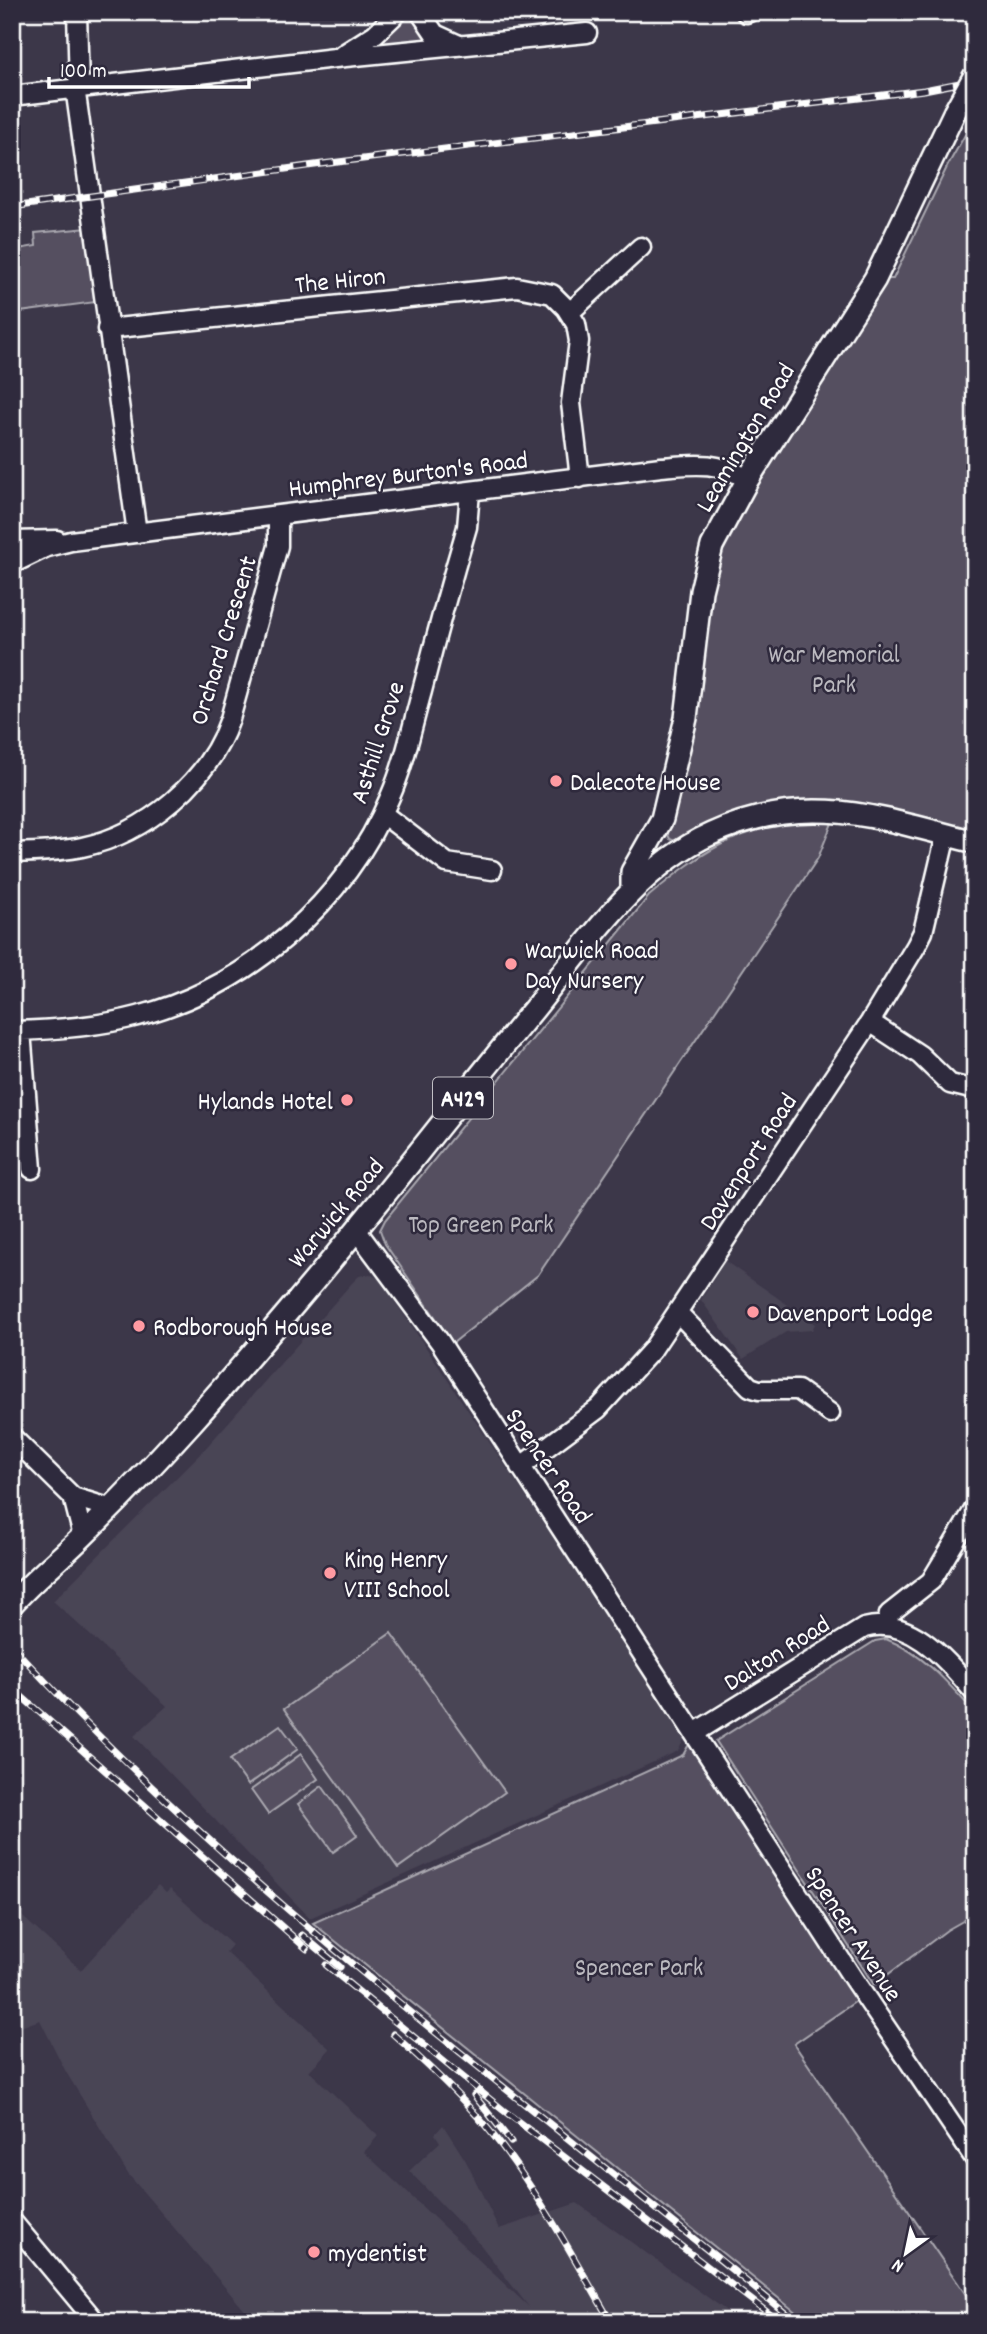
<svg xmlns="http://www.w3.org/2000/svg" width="987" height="2334" font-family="Dekko,sans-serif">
<rect width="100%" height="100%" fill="#3c3749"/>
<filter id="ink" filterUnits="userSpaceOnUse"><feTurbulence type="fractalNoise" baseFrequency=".0143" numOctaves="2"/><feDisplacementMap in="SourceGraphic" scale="14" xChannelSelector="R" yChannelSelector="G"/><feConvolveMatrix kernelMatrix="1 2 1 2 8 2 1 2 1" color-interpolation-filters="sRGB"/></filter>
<g filter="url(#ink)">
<!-- built -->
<path fill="#494455" d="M 725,1261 L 815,1324 L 812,1330 L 786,1332 L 743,1359 L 701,1300 Z
M 370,1274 L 379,1279 L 421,1340 L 686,1736 L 678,1751 L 310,1918 L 134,1736 L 167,1706 L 53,1601 L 203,1451 L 351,1284 L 359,1276 Z
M 158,1885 L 166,1893 L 170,1889 L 232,1945 L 226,1952 L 330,2049 L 309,2071 L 378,2136 L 364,2152 L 529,2307 L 479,2243 L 409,2171 L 440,2142 L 435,2134 L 443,2125 L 466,2161 L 499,2229 L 577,2203 L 742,2322 L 273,2322 L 247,2313 L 128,2174 L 66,2072 L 40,2020 L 12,2030 L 12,1907 L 81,1970 Z"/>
<!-- green -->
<path fill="#555060" stroke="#aaa8b0" stroke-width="2" d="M 405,12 L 414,12 L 430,38 L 429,42 L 372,49 L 370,44 Z
M 975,117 L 975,842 L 838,811 L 680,843 L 670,839 L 664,827 L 710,553 L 875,279 L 893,279 L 948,165 Z
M 88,228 L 96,302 L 12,313 L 12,250 L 36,246 L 35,233 Z
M 802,819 L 832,823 L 818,858 L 538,1275 L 453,1343 L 385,1244 L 380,1230 L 385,1220 L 649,896 C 705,849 729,834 802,819 Z
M 391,1633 L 505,1792 L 398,1868 L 284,1709 Z
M 886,1639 C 924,1654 948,1683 975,1713 L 975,1914 L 947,1930 L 874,1985 L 716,1741 L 875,1641 Z
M 280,1725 L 298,1749 L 248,1785 L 230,1760 Z
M 696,1732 L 865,1995 L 794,2044 L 975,2308 L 975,2322 L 808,2322 L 313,1923 L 683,1755 Z
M 301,1754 L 318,1779 L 268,1814 L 251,1790 Z
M 322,1786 L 357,1835 L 333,1852 L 298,1804 Z"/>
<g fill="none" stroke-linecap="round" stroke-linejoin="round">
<!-- minor casing -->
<g stroke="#fff" stroke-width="23">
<path id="minor" d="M 77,12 L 79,87
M 420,12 L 435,34 L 459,45
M 746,13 L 749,12
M 342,55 L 375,34 L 398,12
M 75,87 L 137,533
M 12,96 L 335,58 L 587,33
M 569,313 L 641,247
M 107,329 L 517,287 L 552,294 L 566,308 L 576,324 L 579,341 L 571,403 L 580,478
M 12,541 L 57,540
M 12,564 L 47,547 L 71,541 L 661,467 C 698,464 714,461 748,479
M 383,814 L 447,863 L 492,870
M 12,853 C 35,852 59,852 82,847 C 146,834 209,781 230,719 L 278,546 L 278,515
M 870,1022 L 920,1055 L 950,1084 L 975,1090
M 12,1031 C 55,1030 97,1027 138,1016 C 248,987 346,902 390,797 C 405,763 412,726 422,691 C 436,636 451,581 467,527 L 470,492
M 21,1031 L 32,1169
M 357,1231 L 440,1342 L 854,1980 L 975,2159
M 678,1313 L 750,1387 L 759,1390 L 798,1390 L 830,1413
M 12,1437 L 73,1497 L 109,1508
M 520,1467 L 598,1409 L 652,1350 L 870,1022 L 916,946 L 923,932 L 946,835
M 73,1497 L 83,1536
M 887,1625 L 889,1614 L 931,1581 L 975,1508
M 696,1732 L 864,1628 C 911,1615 947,1661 975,1693
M 12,2221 L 96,2322"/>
</g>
<!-- major casing -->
<g stroke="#fff" stroke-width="26">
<path id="major" d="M 632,890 L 632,872 L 662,819 L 686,718 L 701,591 L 712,546 L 748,479 L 875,279 L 954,113
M 12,1604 C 34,1579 60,1559 84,1535 C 158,1463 226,1385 293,1306 C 376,1209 453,1107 534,1009 C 584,947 637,867 711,834 C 807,790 879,818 975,842"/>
</g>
<!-- minor -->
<use href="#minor" stroke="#2f2a3d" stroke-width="18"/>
<!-- major -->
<use href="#major" stroke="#2f2a3d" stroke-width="21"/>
<!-- rail casing -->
<g stroke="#fff" stroke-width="7">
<path id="rail" d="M 12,207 L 322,164 L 924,90 L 975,80
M 12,1646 C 247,1901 530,2102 796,2322
M 12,1688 L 307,1949
M 302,1935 L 340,1967
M 326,1965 L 503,2110 L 780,2322
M 393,2034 C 431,2068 470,2104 501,2145 C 543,2200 576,2262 611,2322
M 474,2095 L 511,2142"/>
</g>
<!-- rail -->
<use href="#rail" stroke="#2f2a3d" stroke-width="4.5" stroke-dasharray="13" stroke-linecap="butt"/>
<!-- major-bridge casing -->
<g stroke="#fff" stroke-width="26" stroke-linecap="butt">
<path id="major-bridge" d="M 954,113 L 975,75"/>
</g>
<!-- major-bridge -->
<use href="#major-bridge" stroke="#2f2a3d" stroke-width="21"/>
</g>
</g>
<!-- markers -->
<g fill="#ff9aa2" stroke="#2f2a3d" stroke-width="2.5">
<circle cx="556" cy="781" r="7"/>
<circle cx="511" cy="964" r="7"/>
<circle cx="347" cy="1100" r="7"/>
<circle cx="753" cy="1312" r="7"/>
<circle cx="139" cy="1326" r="7"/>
<circle cx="330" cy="1573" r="7"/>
<circle cx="314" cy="2252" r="7"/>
</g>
<g text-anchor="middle" stroke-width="5" stroke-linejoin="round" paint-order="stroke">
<!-- shield labels -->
<rect fill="#2f2a3d" stroke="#c1bfc5" stroke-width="2" x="433" y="1077.5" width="60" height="41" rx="5"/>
<g font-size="24" font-weight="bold" fill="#fff">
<text x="463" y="1106">A429</text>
</g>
<!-- street labels -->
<g font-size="26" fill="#fff" stroke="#2f2a3d">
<text transform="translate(340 279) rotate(-6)" y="9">The Hiron</text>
<text transform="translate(744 437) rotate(-59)" y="9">Leamington Road</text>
<text transform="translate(408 473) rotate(-7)" y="9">Humphrey Burton's Road</text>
<text transform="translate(222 640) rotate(-73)" y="9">Orchard Crescent</text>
<text transform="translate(376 742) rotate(-72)" y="9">Asthill Grove</text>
<text transform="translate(747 1161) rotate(-57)" y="9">Davenport Road</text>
<text transform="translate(335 1212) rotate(-50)" y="9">Warwick Road</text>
<text transform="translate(550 1465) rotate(56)" y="9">Spencer Road</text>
<text transform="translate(776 1652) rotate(-32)" y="9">Dalton Road</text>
<text transform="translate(855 1933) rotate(57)" y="9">Spencer Avenue</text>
</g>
<!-- park labels -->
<g font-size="26" fill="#bbb9bf" stroke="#2f2a3d">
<text x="834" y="662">War Memorial<tspan x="834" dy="30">Park</tspan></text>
<text x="481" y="1232">Top Green Park</text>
<text x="639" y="1975">Spencer Park</text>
</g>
<!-- poi labels -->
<g font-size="26" fill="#fff" stroke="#2f2a3d" text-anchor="start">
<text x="570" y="790">Dalecote House</text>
<text x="525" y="958">Warwick Road<tspan x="525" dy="30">Day Nursery</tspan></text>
<text x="333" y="1109" text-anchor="end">Hylands Hotel</text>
<text x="767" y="1321">Davenport Lodge</text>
<text x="153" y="1335">Rodborough House</text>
<text x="344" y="1567">King Henry<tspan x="344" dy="30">VIII School</tspan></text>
<text x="328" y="2261">mydentist</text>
</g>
</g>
<!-- margin -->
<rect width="987" height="2334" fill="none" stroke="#2f2a3d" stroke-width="42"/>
<rect x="21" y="21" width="945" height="2292" fill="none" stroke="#fff" stroke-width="2.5" filter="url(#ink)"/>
<!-- north arrow -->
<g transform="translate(906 2253) rotate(213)" stroke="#2f2a3d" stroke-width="5" paint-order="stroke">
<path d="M0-5L12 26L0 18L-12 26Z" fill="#ffffff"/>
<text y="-10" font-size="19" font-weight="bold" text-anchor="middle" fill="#ffffff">N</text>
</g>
<!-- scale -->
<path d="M49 77v10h200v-10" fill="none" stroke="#ffffff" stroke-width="3.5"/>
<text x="60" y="77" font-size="21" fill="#ffffff" stroke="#2f2a3d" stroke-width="5" paint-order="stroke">100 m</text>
</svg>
